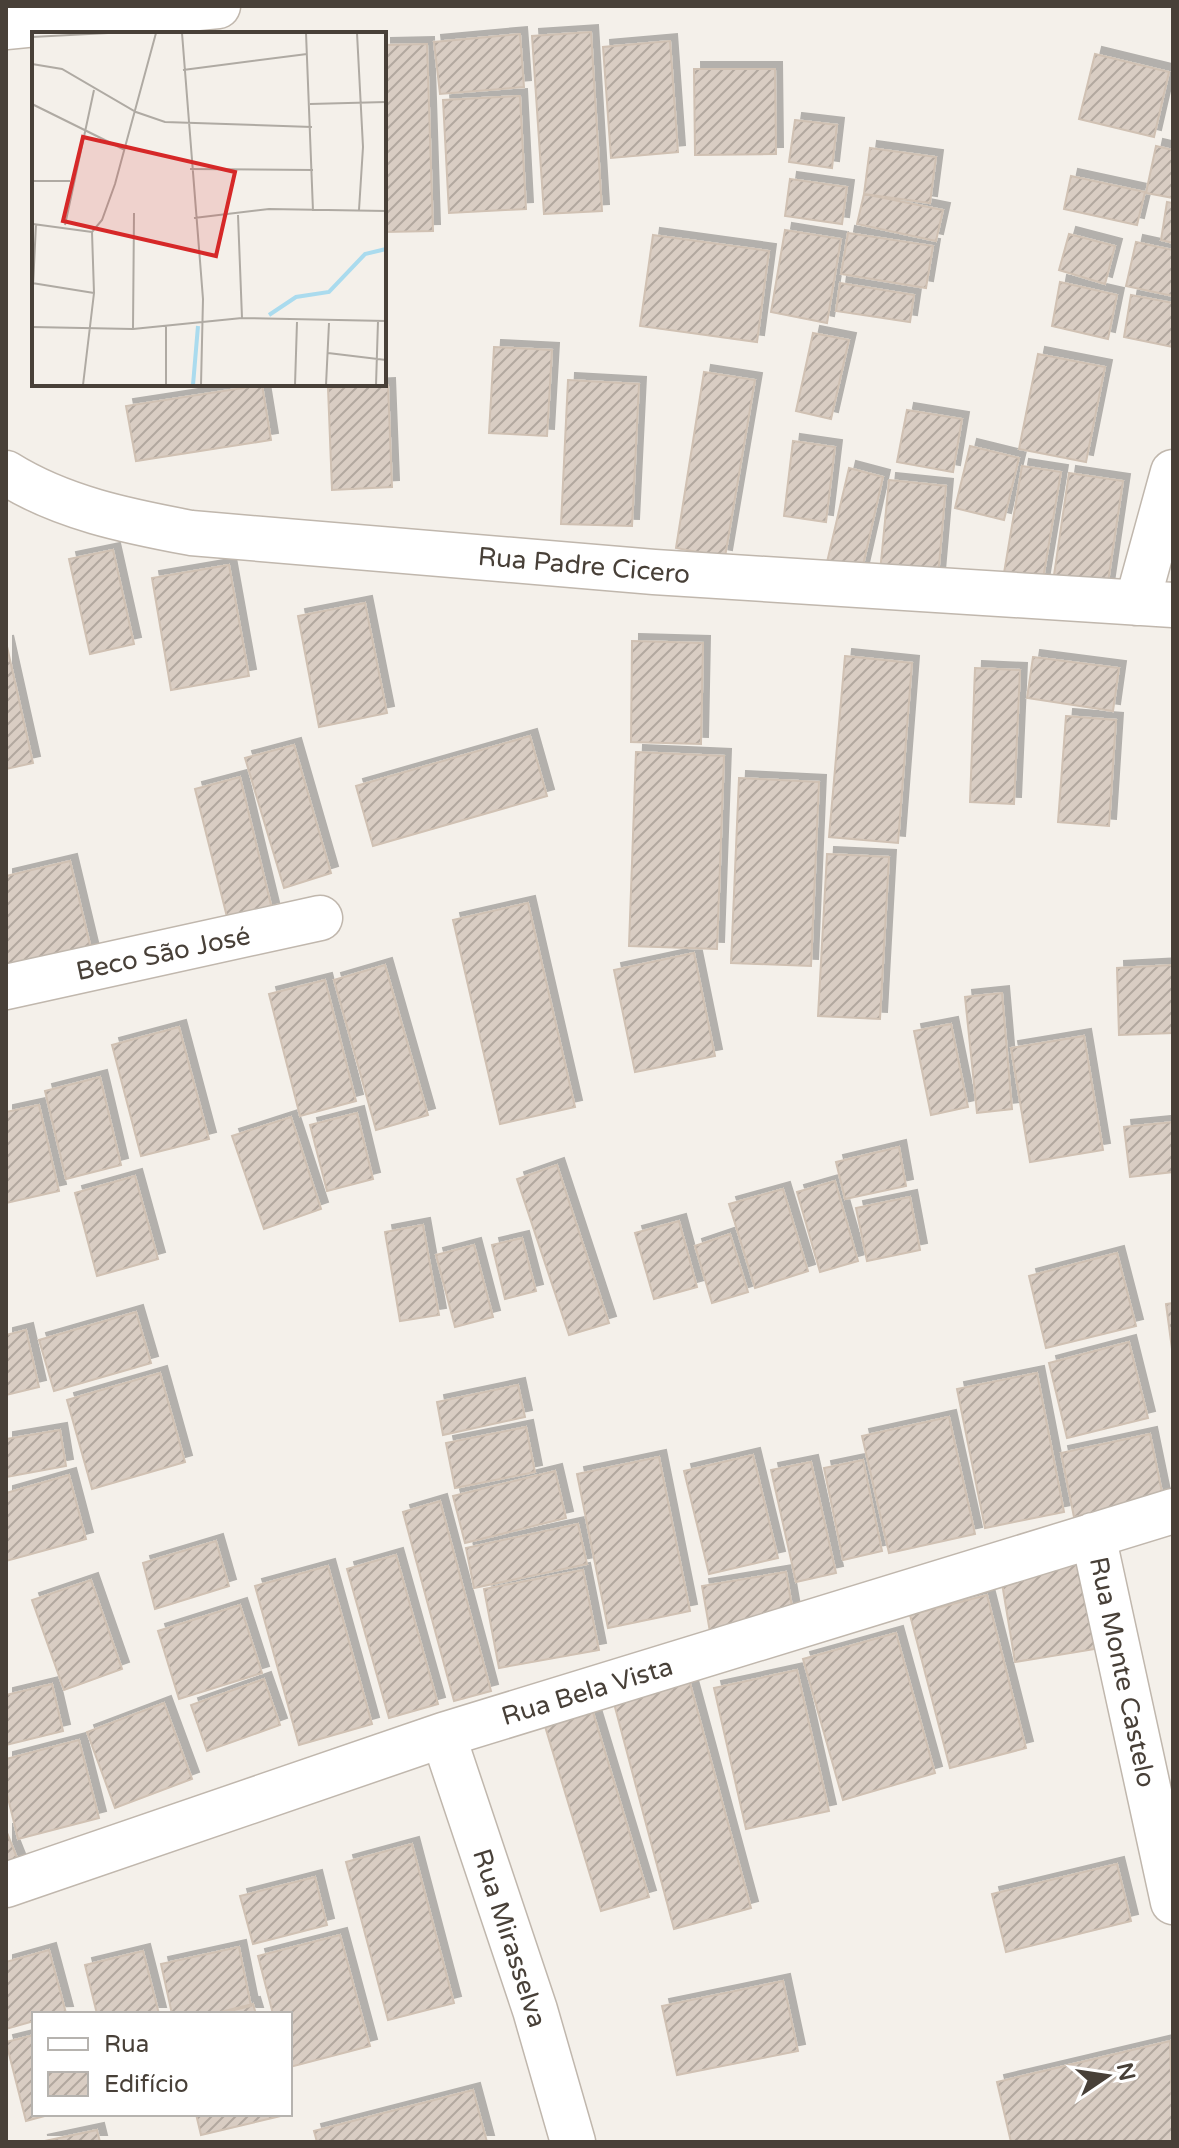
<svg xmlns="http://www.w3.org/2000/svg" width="1179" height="2148" font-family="'Varela Round',sans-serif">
<defs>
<pattern id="building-hatch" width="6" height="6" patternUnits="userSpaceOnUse" patternTransform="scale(2)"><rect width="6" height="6" fill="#d9cdc3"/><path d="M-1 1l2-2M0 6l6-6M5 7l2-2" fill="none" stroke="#b2a89f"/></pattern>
<filter id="shadow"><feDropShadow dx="7" dy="-7" stdDeviation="0" flood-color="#0004"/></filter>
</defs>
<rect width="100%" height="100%" fill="#f4f0ea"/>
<!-- building -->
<path fill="url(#building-hatch)" stroke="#d0c1b3" stroke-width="2" filter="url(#shadow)" d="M 591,32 L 602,211 L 544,214 L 532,36 Z
M 520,34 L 524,87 L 440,94 L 434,42 Z
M 670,41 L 678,152 L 611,158 L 603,47 Z
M 427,44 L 433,231 L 384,232 L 384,45 Z
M 1095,54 L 1169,72 L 1154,137 L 1079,119 Z
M 694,69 L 775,69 L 776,154 L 695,155 Z
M 520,96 L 526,209 L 449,213 L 443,100 Z
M 795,120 L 837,125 L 832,168 L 789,162 Z
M 1156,146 L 1173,150 L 1173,198 L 1146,193 Z
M 870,148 L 936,157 L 930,203 L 864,194 Z
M 1071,176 L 1145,192 L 1137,225 L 1064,209 Z
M 790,179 L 847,187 L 842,224 L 785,216 Z
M 864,194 L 943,210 L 936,241 L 857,224 Z
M 1167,202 L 1173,203 L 1173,243 L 1161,240 Z
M 785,230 L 841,239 L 827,323 L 771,312 Z
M 848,233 L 933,246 L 926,288 L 841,274 Z
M 1069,234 L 1115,246 L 1105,284 L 1059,270 Z
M 653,235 L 769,251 L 757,342 L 640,326 Z
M 1136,242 L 1173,250 L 1173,296 L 1126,286 Z
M 1060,282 L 1117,295 L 1108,339 L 1052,326 Z
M 840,283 L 914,295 L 910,322 L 836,311 Z
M 1131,295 L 1173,303 L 1173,347 L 1124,337 Z
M 813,333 L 849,340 L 831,419 L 796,411 Z
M 494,347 L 552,350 L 547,436 L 489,433 Z
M 1038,354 L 1105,367 L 1086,462 L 1019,449 Z
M 704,372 L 755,380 L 725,557 L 676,548 Z
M 568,380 L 639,384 L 632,526 L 561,524 Z
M 262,385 L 271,440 L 136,461 L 126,406 Z
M 388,385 L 392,487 L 332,490 L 328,388 Z
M 907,410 L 962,419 L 953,472 L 897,462 Z
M 793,441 L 835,447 L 826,522 L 784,516 Z
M 970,446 L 1019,458 L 1004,520 L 955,508 Z
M 1022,466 L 1061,472 L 1042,585 L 1003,579 Z
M 849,468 L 883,477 L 859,583 L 824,575 Z
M 1069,473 L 1123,481 L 1107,589 L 1053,582 Z
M 889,480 L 946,486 L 938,577 L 880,572 Z
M 113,550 L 134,644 L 90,654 L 69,559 Z
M 229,565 L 249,676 L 171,690 L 152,578 Z
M 365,603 L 387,713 L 319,727 L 298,616 Z
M 632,641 L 703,643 L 701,744 L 631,742 Z
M 6,642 L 33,763 L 6,769 Z
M 845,656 L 912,663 L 898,843 L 829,837 Z
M 1033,657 L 1119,668 L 1113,711 L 1027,698 Z
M 975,668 L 1020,670 L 1014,804 L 970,802 Z
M 1066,716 L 1116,720 L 1109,826 L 1058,822 Z
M 530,736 L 547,796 L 373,846 L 356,786 Z
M 294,745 L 331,873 L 284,888 L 245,758 Z
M 636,752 L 724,756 L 717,949 L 629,946 Z
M 240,777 L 272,909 L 228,921 L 195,789 Z
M 739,778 L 819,782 L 811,966 L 731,963 Z
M 827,854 L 889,857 L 880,1019 L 818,1016 Z
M 70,861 L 92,953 L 6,973 L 6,876 Z
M 528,903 L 575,1107 L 500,1124 L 453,920 Z
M 694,953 L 715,1056 L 635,1072 L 614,970 Z
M 385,965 L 428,1115 L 376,1130 L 334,980 Z
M 1173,965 L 1173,1033 L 1119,1035 L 1117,968 Z
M 325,980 L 356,1101 L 300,1116 L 269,994 Z
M 1002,993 L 1012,1109 L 977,1113 L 965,997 Z
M 951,1024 L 968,1107 L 931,1115 L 914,1031 Z
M 179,1027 L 209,1139 L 141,1156 L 112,1045 Z
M 1084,1036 L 1103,1150 L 1030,1162 L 1011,1048 Z
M 100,1077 L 121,1165 L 66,1179 L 45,1091 Z
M 39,1105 L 59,1191 L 6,1203 L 6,1112 Z
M 357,1113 L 373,1179 L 327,1191 L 310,1125 Z
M 291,1117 L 321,1209 L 264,1229 L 232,1136 Z
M 1173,1122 L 1173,1172 L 1130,1177 L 1124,1127 Z
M 899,1147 L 906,1186 L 845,1199 L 836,1162 Z
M 557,1165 L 609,1323 L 569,1335 L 517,1179 Z
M 135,1176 L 158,1259 L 97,1276 L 75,1193 Z
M 835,1181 L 858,1261 L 820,1272 L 797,1192 Z
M 783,1189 L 808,1271 L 755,1288 L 729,1204 Z
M 910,1197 L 920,1250 L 867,1261 L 856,1208 Z
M 679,1221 L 697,1287 L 654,1299 L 635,1233 Z
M 423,1225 L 439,1315 L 400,1321 L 385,1232 Z
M 730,1234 L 748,1292 L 712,1303 L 695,1246 Z
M 522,1238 L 536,1291 L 505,1299 L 492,1245 Z
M 474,1245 L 493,1317 L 455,1327 L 436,1255 Z
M 1117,1253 L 1136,1326 L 1046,1348 L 1029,1276 Z
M 1173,1303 L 1173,1349 L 1172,1349 L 1166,1304 Z
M 136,1312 L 151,1363 L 54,1391 L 39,1340 Z
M 26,1330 L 39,1387 L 6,1395 L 6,1335 Z
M 1129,1342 L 1148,1418 L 1067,1438 L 1049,1363 Z
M 160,1373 L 185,1462 L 92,1489 L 67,1400 Z
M 1037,1373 L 1064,1512 L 985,1528 L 957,1389 Z
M 518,1385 L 525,1417 L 443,1435 L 437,1402 Z
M 949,1417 L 975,1534 L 889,1553 L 862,1436 Z
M 526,1427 L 535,1472 L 455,1488 L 446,1443 Z
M 60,1430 L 66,1466 L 6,1477 L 6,1439 Z
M 1150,1434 L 1163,1497 L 1074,1517 L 1061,1453 Z
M 753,1455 L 778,1558 L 709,1574 L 684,1471 Z
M 659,1457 L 690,1611 L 608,1628 L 577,1474 Z
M 863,1460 L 882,1551 L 843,1560 L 824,1468 Z
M 811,1462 L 836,1573 L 796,1582 L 771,1470 Z
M 555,1471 L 566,1518 L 465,1543 L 453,1496 Z
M 69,1475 L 86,1539 L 6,1561 L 6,1493 Z
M 440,1501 L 491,1691 L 454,1701 L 403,1512 Z
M 578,1524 L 587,1564 L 474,1588 L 466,1548 Z
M 216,1541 L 229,1586 L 155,1609 L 143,1563 Z
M 396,1555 L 438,1704 L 389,1718 L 347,1569 Z
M 1081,1563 L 1095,1649 L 1015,1662 L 1001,1577 Z
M 328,1566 L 372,1724 L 299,1745 L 255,1586 Z
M 583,1570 L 599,1650 L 499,1668 L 484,1589 Z
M 786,1572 L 794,1618 L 710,1632 L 702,1586 Z
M 91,1580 L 122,1669 L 64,1690 L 32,1600 Z
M 987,1595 L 1026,1748 L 950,1768 L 910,1615 Z
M 240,1605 L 262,1673 L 179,1699 L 158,1631 Z
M 896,1633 L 935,1773 L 843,1800 L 803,1659 Z
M 797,1670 L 829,1811 L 746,1829 L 714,1688 Z
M 688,1676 L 751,1908 L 674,1929 L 612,1696 Z
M 264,1679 L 280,1725 L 207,1751 L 191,1705 Z
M 52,1684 L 63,1731 L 6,1745 L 6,1695 Z
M 164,1703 L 192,1779 L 115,1808 L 87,1732 Z
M 592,1709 L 649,1897 L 601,1911 L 544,1723 Z
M 79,1740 L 99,1818 L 18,1839 L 6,1790 L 6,1759 Z
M 6,1830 L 19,1863 L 6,1868 Z
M 412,1844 L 454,2003 L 388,2020 L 346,1862 Z
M 1117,1864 L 1131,1921 L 1006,1952 L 992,1894 Z
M 315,1877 L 327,1925 L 253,1944 L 240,1896 Z
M 340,1935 L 370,2046 L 290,2067 L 290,2014 L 273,2014 L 258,1956 Z
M 239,1947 L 251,2006 L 217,2014 L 172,2014 L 161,1964 Z
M 49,1950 L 66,2013 L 34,2014 L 34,2021 L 6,2029 L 6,1962 Z
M 143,1951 L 159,2014 L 97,2014 L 85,1965 Z
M 783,1981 L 798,2051 L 677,2075 L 662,2006 Z
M 253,2004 L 256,2014 L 212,2014 Z
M 34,2035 L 34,2114 L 52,2114 L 26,2121 L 6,2042 Z
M 1170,2041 L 1173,2142 L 1011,2142 L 997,2082 Z
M 473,2090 L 487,2142 L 317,2142 L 314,2131 Z
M 196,2114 L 281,2114 L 281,2116 L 201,2135 Z
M 97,2130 L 100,2142 L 40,2142 Z"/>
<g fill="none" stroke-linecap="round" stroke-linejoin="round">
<!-- street casing -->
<g stroke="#c0b7ad" stroke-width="47">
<path id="street" d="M 6,27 L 218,6
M 6,473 C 62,508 127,521 191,533 L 654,572 L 1173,605
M 1137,603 L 1173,472
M 6,987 L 320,918
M 1093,1535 L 1173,1902
M 443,1735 L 535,2010 L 573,2142
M 6,1885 L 443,1735 L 1173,1511"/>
</g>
<!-- street -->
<use href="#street" stroke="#fff" stroke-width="44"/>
</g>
<g text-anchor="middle" stroke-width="7" stroke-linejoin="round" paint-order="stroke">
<!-- street labels -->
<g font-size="26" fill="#484038" stroke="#fff">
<text transform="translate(584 565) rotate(5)" y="9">Rua Padre Cicero</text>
<text transform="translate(163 953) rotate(-12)" y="9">Beco São José</text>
<text transform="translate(1123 1672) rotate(78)" y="9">Rua Monte Castelo</text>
<text transform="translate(587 1691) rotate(-17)" y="9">Rua Bela Vista</text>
<text transform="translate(510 1938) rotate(72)" y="9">Rua Mirasselva</text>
</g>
</g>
<!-- overview -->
<g transform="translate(32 32)">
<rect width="354" height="354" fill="#f4f0ea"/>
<path fill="none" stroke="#aadbee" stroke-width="4" d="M 237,283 L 264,265 L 297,260 L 333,222 L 354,217M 161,353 L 166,294"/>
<path fill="none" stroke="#afaaa3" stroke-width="2" d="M 150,1 L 171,267 L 169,353M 274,1 L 281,179M 325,1 L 331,115 L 327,178M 0,5 L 76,1M 0,32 L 30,37 L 104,80 L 133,90 L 280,95M 151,38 L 275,22M 0,72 L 93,118M 278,72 L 354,70M 158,137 L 281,138M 0,149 L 38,149M 206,183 L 210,286M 162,186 L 237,177 L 354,179M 1,192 L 60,200M 33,193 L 62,58M 60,200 L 70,188 L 83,152 L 124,1M 0,251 L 62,261M 0,274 L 4,192M 0,295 L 101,297 L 210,286 L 354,289M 101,297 L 102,181M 296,321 L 354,328M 51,353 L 62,261 L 60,200M 134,353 L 134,293M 263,353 L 265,290M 294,353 L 297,291M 344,353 L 346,289"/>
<path fill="#d62828" fill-opacity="0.15" stroke="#d62828" stroke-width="4" d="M 51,105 L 203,140 L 184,224 L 31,189 Z"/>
<rect width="354" height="354" fill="none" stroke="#484038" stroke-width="4"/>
</g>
<!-- border -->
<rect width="1179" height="2148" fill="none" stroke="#484038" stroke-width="16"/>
<!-- legend -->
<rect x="32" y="2012" width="260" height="104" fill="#ffffff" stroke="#b6b3af" stroke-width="2"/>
<rect x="48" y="2038" width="40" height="12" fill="#ffffff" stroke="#b6b3af" stroke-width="2"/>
<text x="104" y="2052" font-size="24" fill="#484038">Rua</text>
<rect x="48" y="2072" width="40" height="24" fill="url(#building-hatch)" stroke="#b6b3af" stroke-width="2"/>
<text x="104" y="2092" font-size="24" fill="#484038">Edifício</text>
<!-- north arrow -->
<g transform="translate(1107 2076) rotate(77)" stroke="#ffffff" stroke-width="6" paint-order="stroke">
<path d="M0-6L14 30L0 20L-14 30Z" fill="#484038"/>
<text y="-12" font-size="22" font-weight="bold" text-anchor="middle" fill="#484038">N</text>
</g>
</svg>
